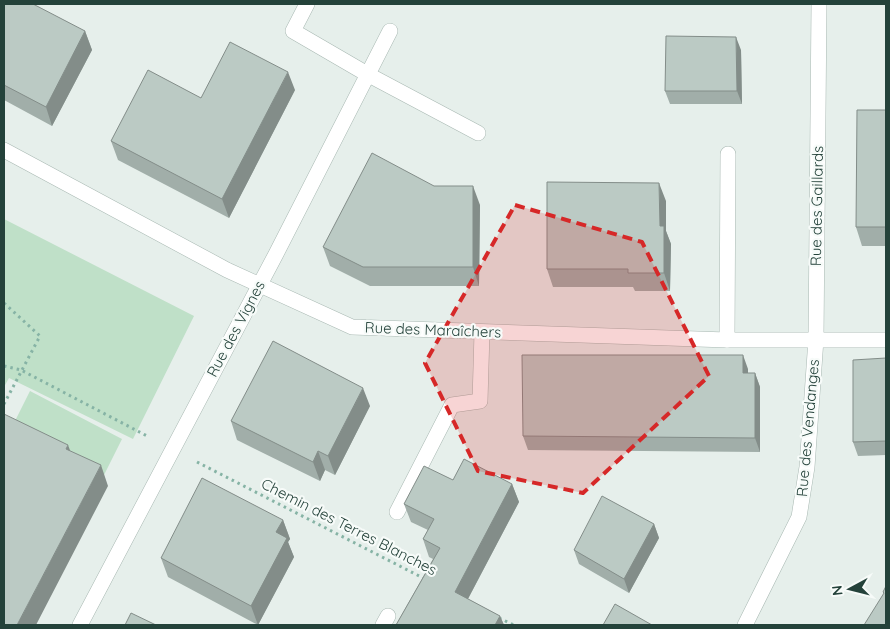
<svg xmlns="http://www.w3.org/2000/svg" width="890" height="629" font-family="Quicksand,sans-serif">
<rect width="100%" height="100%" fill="#e6efeb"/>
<!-- green -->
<path fill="#bfe0c8" d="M 4,219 L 194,316 L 133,439 L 9,378 L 4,387 Z
M 30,391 L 122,439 L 104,475 L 12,427 Z"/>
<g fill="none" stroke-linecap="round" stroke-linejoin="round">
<!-- service casing -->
<g stroke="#a8b8b2" stroke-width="16">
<path id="service" d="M 307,4 L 293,31 L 367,74 L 478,133
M 727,340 L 728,154
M 397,512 L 452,405 L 480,401 L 482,332
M 383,625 L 388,616"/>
</g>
<!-- minor casing -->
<g stroke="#a8b8b2" stroke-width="16">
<path id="minor" d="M 4,150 L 227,270 L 352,327 L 727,340 L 886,340
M 80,625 L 276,254 L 390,31
M 745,625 L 799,517 L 807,467 L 816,339 L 819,4"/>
</g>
<!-- path -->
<path stroke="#86b3a5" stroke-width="3" stroke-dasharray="2.5 4" stroke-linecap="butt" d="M 4,303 L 40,336 L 4,404
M 4,366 L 21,370 L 149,437
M 197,462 L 425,579
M 499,618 L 514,625"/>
<!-- service -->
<use href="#service" stroke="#fff" stroke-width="15"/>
<!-- minor -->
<use href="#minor" stroke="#fff" stroke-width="15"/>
</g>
<!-- wall -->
<path fill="#a1aea9" d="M 4,4 L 85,31 L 92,50 L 52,126 L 4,100 Z
M 741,50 L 742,104 L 670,104 L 665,91 Z
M 295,90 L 229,218 L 118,160 L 111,141 Z
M 886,110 L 886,246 L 862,246 L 856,227 Z
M 434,186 L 480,205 L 479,286 L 370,286 L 330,266 L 323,247 Z
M 666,201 L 666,231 L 671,244 L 670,291 L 635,291 L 633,287 L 553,287 L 547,269 Z
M 886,358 L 886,455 L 858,456 L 853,442 Z
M 748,369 L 748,373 L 755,373 L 760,387 L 760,452 L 528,450 L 523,436 Z
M 370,406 L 335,475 L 325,470 L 320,481 L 237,440 L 231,421 Z
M 453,480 L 512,484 L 519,502 L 468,599 L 500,616 L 504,625 L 396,625 L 433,559 L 429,557 L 423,539 L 428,530 L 411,522 L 404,504 Z
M 283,520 L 290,539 L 288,542 L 294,557 L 258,625 L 168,577 L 161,558 Z
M 654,524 L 659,538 L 629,593 L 579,564 L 574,550 Z"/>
<!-- shaded-wall -->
<path fill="#838d89" d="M 85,31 L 92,50 L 52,126 L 46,107 Z
M 736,37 L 741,50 L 742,104 L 737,91 Z
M 288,72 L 295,90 L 229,218 L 222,199 Z
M 659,183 L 666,201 L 666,231 L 671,244 L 670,291 L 664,273 L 660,226 Z
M 473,186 L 480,205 L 479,286 L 473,267 Z
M 743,355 L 748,369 L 748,387 L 743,373 Z
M 755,373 L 760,387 L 760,452 L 755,438 Z
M 363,388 L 370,406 L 335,475 L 328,456 Z
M 68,445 L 76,466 L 66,449 Z
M 318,451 L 325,470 L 320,481 L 313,462 Z
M 101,465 L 108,486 L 36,625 L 17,625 Z
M 512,484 L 519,502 L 462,610 L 455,592 Z
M 283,520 L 290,539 L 288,542 L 294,557 L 258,625 L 251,606 L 276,532 Z
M 654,524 L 659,538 L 629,593 L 624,579 Z
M 500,616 L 504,625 L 495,625 Z"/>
<!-- building -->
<path fill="#bbcac4" stroke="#838d89" d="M 4,4 L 33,4 L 85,31 L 46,107 L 4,85 Z
M 666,36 L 736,37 L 737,91 L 665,91 Z
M 230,42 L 288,72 L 222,199 L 111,141 L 148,70 L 201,98 Z
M 857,110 L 886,110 L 886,227 L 856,227 Z
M 372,153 L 434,186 L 473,186 L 473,267 L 363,267 L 323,247 Z
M 547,182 L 659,183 L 660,226 L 664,226 L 664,273 L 628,273 L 628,269 L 547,269 Z
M 273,341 L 363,388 L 328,456 L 318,451 L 313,462 L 231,421 Z
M 522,355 L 743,355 L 743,373 L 755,373 L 755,438 L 523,436 Z
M 886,358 L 886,441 L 853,442 L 853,360 Z
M 4,414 L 68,445 L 66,449 L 101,465 L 17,625 L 4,625 Z
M 464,459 L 512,484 L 455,592 L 500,616 L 495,625 L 396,625 L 440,548 L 423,539 L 434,519 L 404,504 L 424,466 L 453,480 Z
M 202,478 L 283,520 L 276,532 L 287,538 L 251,606 L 161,558 Z
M 602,496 L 654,524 L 624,579 L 574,550 Z
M 886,586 L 886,625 L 864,625 L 884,593 L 883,592 Z
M 615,604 L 652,625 L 603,625 Z
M 131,613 L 156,625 L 125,625 Z"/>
<!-- marked area -->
<path fill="#d62828" fill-opacity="0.2" stroke="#d62828" stroke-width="4" stroke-dasharray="10 6" stroke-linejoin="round" d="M 515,205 L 642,242 L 709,376 L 583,493 L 478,471 L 425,363 Z"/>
<g text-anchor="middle" stroke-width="4.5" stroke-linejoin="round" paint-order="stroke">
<!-- street labels -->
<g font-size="15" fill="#24423a" stroke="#f7fbf9">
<text transform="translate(817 206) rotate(-89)" y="5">Rue des Gaillards</text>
<text transform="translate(236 329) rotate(-62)" y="5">Rue des Vignes</text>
<text transform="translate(433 330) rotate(2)" y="5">Rue des Maraîchers</text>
<text transform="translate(808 428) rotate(-85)" y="5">Rue des Vendanges</text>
<text transform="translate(349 527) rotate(27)" y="5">Chemin des Terres Blanches</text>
</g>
</g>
<!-- border -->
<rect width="890" height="629" fill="none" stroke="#24423a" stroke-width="10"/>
<!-- north arrow -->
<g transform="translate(850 589) rotate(263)" stroke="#f7fbf9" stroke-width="4" paint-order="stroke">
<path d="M0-4L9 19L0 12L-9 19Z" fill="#24423a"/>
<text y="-8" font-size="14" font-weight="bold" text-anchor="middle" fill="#24423a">N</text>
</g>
</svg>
